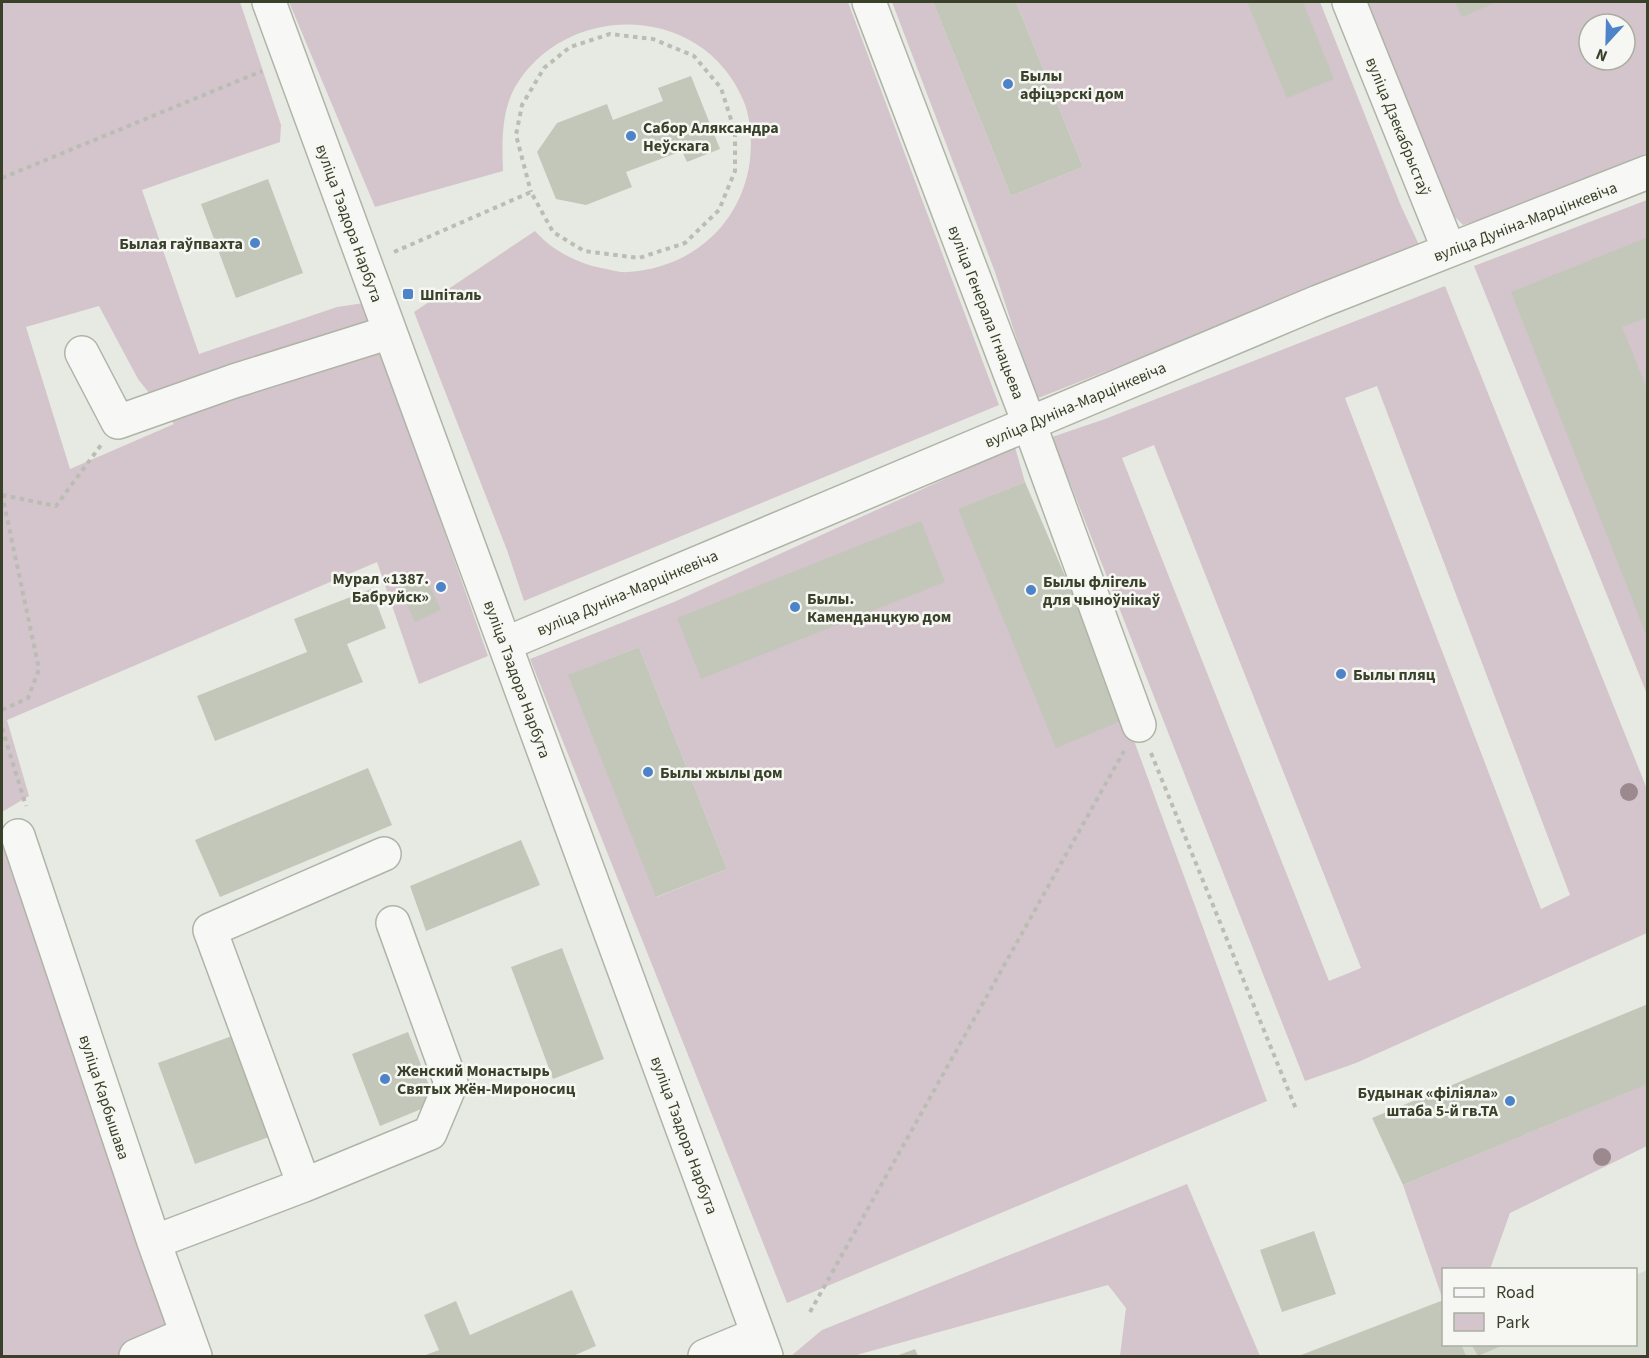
<svg xmlns="http://www.w3.org/2000/svg" width="1649" height="1358" font-family="'Source Sans 3',sans-serif">
<rect width="100%" height="100%" fill="#e7eae2"/>
<!-- built -->
<path fill="#d7dcd0" d="M 1647,1270 L 1647,1356 L 1298,1356 L 1443,1300 L 1444,1344 L 1636,1344 L 1636,1275 Z"/>
<!-- green -->
<path fill="#d4c4cc" fill-rule="evenodd" d="M 2,2 L 240,2 L 281,125 L 280,142 L 142,190 L 199,354 L 337,307 L 364,303 L 488,656 L 419,684 L 377,562 L 7,720 L 29,796 L 2,812 ZM 99,306 L 138,379 L 174,424 L 70,469 L 26,327 Z
M 289,2 L 848,2 L 999,405 L 524,601 L 507,550 L 414,312 L 535,231 C 552,250 576,263 601,268 C 609,269 619,273 628,272 C 692,268 742,224 750,160 C 752,141 751,120 744,102 C 704,3 567,0 515,87 C 501,113 502,143 503,171 L 375,207 Z
M 892,2 L 933,2 L 1011,196 L 1083,167 L 1016,2 L 1320,2 L 1401,206 L 1420,247 L 1036,399 L 995,272 Z
M 1362,2 L 1647,2 L 1647,153 L 1496,215 L 1463,225 L 1443,205 ZM 1589,24 L 1625,24 L 1625,60 L 1589,60 Z
M 1647,200 L 1647,694 L 1474,266 Z
M 1445,286 L 1647,789 L 1647,933 L 1356,1063 L 1305,1081 L 1052,437 L 1105,419 ZM 1377,386 L 1570,895 L 1541,909 L 1345,398 ZM 1154,445 L 1361,968 L 1329,981 L 1122,458 Z
M 1015,447 L 1025,482 L 959,509 L 1126,719 L 1267,1101 L 787,1303 L 530,659 L 674,602 ZM 639,647 L 727,869 L 657,897 L 569,675 Z
M 2,828 L 183,1356 L 2,1356 Z
M 1647,1084 L 1647,1146 L 1510,1213 L 1490,1269 L 1444,1270 L 1443,1300 L 1403,1185 Z
M 1187,1184 L 1260,1356 L 1120,1356 L 1126,1308 L 1108,1285 L 853,1356 L 791,1356 L 822,1330 Z"/>
<!-- building -->
<path fill="#c2c7ba" d="M 933,2 L 1016,2 L 1083,167 L 1011,196 Z
M 1247,2 L 1303,2 L 1334,79 L 1287,98 Z
M 1455,2 L 1497,2 L 1462,17 Z
M 691,76 L 720,149 L 687,162 L 682,151 L 626,172 L 632,187 L 586,205 L 556,199 L 537,152 L 557,123 L 607,104 L 613,120 L 663,101 L 658,88 Z
M 268,179 L 303,273 L 236,298 L 201,204 Z
M 1648,237 L 1648,317 L 1622,327 L 1648,391 L 1647,637 L 1511,292 Z
M 1025,482 L 1126,719 L 1056,748 L 958,509 Z
M 921,521 L 945,582 L 701,679 L 677,618 Z
M 426,577 L 441,610 L 415,622 L 400,589 Z
M 371,589 L 386,628 L 347,644 L 363,682 L 215,741 L 197,696 L 307,652 L 294,619 Z
M 639,647 L 727,869 L 656,897 L 568,675 Z
M 368,768 L 392,825 L 220,897 L 195,840 Z
M 521,840 L 540,885 L 426,931 L 410,886 Z
M 562,948 L 604,1059 L 553,1079 L 511,967 Z
M 1648,1004 L 1648,1084 L 1403,1185 L 1372,1118 Z
M 408,1032 L 436,1103 L 380,1126 L 352,1054 Z
M 232,1036 L 269,1137 L 195,1164 L 158,1063 Z
M 1314,1231 L 1336,1294 L 1282,1312 L 1260,1250 Z
M 572,1290 L 596,1346 L 573,1356 L 423,1356 L 439,1350 L 424,1315 L 456,1301 L 470,1335 Z
M 1444,1300 L 1444,1344 L 1461,1344 L 1466,1356 L 1299,1356 Z
M 1471,1344 L 1506,1344 L 1478,1356 Z
M 915,1349 L 918,1356 L 896,1356 Z"/>
<g fill="none" stroke-linecap="round" stroke-linejoin="round">
<!-- minor casing -->
<g stroke="#afb4a7" stroke-width="36">
<path id="minor" d="M 269,2 L 766,1356
M 869,2 L 1029,423 L 1139,725
M 1349,2 L 1449,250
M 82,353 L 118,422 L 234,381 L 390,332
M 505,644 L 1318,302 L 1648,172
M 18,836 L 154,1242 L 195,1356
M 304,1185 L 430,1133 L 451,1083 L 393,923
M 154,1242 L 304,1185 L 210,930 L 384,854
M 136,1356 L 187,1334
M 705,1356 L 758,1334"/>
</g>
<!-- path -->
<path stroke="#babdb4" stroke-width="4" stroke-dasharray="4.5 4.5" stroke-linecap="butt" d="M 2,178 L 262,71
M 394,252 L 531,192 L 553,232 L 584,251 L 639,258 L 685,243 L 719,210 L 735,171 L 735,132 L 721,88 L 694,56 L 653,39 L 610,34 L 570,47 L 544,68 L 522,105 L 516,135 L 531,192
M 2,494 L 39,669 L 28,698 L 2,710
M 2,495 L 56,506 L 101,445
M 2,728 L 26,806
M 1151,753 L 1296,1109
M 810,1312 L 1124,751"/>
<!-- minor -->
<use href="#minor" stroke="#f7f8f5" stroke-width="33"/>
</g>
<!-- trees -->
<g fill="#9b898e">
<circle cx="1629" cy="792" r="9"/>
<circle cx="1602" cy="1157" r="9"/>
</g>
<!-- markers -->
<g fill="#4d83c9" stroke="#f6f7f2" stroke-width="2">
<circle cx="1008" cy="84" r="6"/>
<circle cx="631" cy="136" r="6"/>
<circle cx="255" cy="243" r="6"/>
<rect x="402" y="288" width="12" height="12" rx="3"/>
<circle cx="441" cy="587" r="6"/>
<circle cx="1031" cy="590" r="6"/>
<circle cx="795" cy="607" r="6"/>
<circle cx="1341" cy="674" r="6"/>
<circle cx="648" cy="772" r="6"/>
<circle cx="385" cy="1079" r="6"/>
<circle cx="1510" cy="1101" r="6"/>
</g>
<g text-anchor="middle" stroke-width="5" stroke-linejoin="round" paint-order="stroke">
<!-- poi labels -->
<g font-size="16" font-weight="bold" fill="#39412b" stroke="#f6f7f2" text-anchor="start">
<text x="1020" y="81">Былы<tspan x="1020" dy="18">афіцэрскі дом</tspan></text>
<text x="643" y="133">Сабор Аляксандра<tspan x="643" dy="18">Неўскага</tspan></text>
<text x="243" y="249" text-anchor="end">Былая гаўпвахта</text>
<text x="420" y="300">Шпіталь</text>
<text x="429" y="584" text-anchor="end">Мурал «1387.<tspan x="429" dy="18">Бабруйск»</tspan></text>
<text x="1043" y="587">Былы флігель<tspan x="1043" dy="18">для чыноўнікаў</tspan></text>
<text x="807" y="604">Былы.<tspan x="807" dy="18">Каменданцкую дом</tspan></text>
<text x="1353" y="680">Былы пляц</text>
<text x="660" y="778">Былы жылы дом</text>
<text x="397" y="1076">Женский Монастырь<tspan x="397" dy="18">Святых Жён-Мироносиц</tspan></text>
<text x="1498" y="1098" text-anchor="end">Будынак «філіяла»<tspan x="1498" dy="18">штаба 5-й гв.ТА</tspan></text>
</g>
<!-- street labels -->
<g font-size="16" fill="#39412b" stroke="#f6f7f2">
<text transform="translate(1399 126) rotate(68)" y="6">вуліца Дзекабрыстаў</text>
<text transform="translate(1525 221) rotate(-21)" y="6">вуліца Дуніна-Марцінкевіча</text>
<text transform="translate(350 223) rotate(70)" y="6">вуліца Тэадора Нарбута</text>
<text transform="translate(987 312) rotate(69)" y="6">вуліца Генерала Ігнацьева</text>
<text transform="translate(1075 404) rotate(-23)" y="6">вуліца Дуніна-Марцінкевіча</text>
<text transform="translate(627 592) rotate(-23)" y="6">вуліца Дуніна-Марцінкевіча</text>
<text transform="translate(518 679) rotate(70)" y="6">вуліца Тэадора Нарбута</text>
<text transform="translate(105 1097) rotate(72)" y="6">вуліца Карбышава</text>
<text transform="translate(685 1135) rotate(70)" y="6">вуліца Тэадора Нарбута</text>
</g>
</g>
<!-- border -->
<rect width="1649" height="1358" fill="none" stroke="#39412b" stroke-width="6"/>
<!-- legend -->
<rect x="1442" y="1268" width="195" height="78" fill="#f6f7f2" stroke="#aaaea2" stroke-width="1.5"/>
<rect x="1454" y="1288" width="30" height="9" fill="#f7f8f5" stroke="#aaaea2" stroke-width="1.5"/>
<text x="1496" y="1298" font-size="18" fill="#39412b">Road</text>
<rect x="1454" y="1313" width="30" height="18" fill="#d4c4cc" stroke="#aaaea2" stroke-width="1.5"/>
<text x="1496" y="1328" font-size="18" fill="#39412b">Park</text>
<!-- north arrow -->
<g transform="translate(1607 42) rotate(202)"><circle r="28" fill="#f6f7f2" stroke="#aaaea2" stroke-width="1.5"/>
<path d="M0-4.5L10 22L0 15L-10 22Z" fill="#4d83c9"/>
<text y="-9" font-size="16" font-weight="bold" text-anchor="middle" fill="#39412b">N</text>
</g>
</svg>
